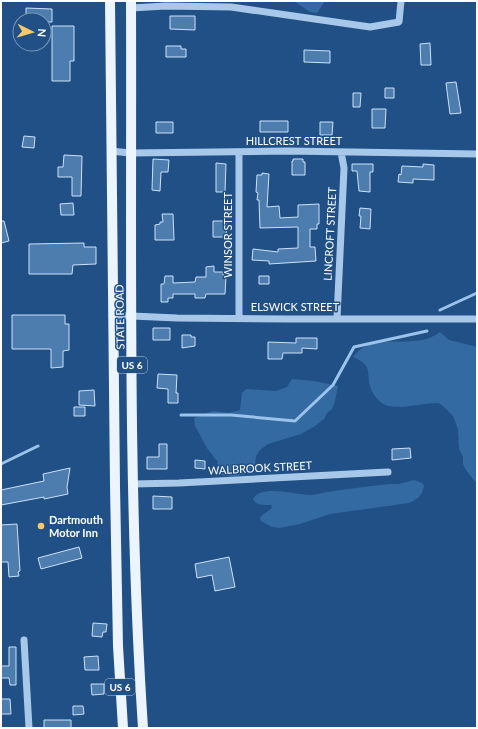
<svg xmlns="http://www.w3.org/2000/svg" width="478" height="729" font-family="Lato,sans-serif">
<rect width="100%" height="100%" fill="#205085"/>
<!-- green -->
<path fill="#346aa2" d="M 294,1 L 325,1 L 317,13 L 310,12 Z
M 440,332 L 449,340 L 477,347 L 477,484 L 466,470 L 463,464 L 463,457 L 459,449 L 458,429 L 453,416 L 442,405 L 438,403 C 423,403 403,409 389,406 C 378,404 370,391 369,381 C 368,375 369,371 366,366 C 362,361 358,359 353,357 C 356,354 359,350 362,348 C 386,334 416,350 440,332 Z
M 292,379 L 314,381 L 338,386 L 335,401 L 332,409 L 327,413 L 324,419 L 315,426 L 301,434 L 268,444 L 260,450 L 256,456 L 255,464 L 251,468 L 249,473 C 241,476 226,478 219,474 L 217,460 L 216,460 L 207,448 L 195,426 L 194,418 L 213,411 L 229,413 L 240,410 L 242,393 L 246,389 L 276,391 L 287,387 Z
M 414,480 L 422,483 L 424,485 C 423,495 418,499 409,503 L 330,514 L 300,524 L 279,528 L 272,527 L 261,521 L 260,518 C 263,513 269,512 272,507 L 271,505 C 264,505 256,506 253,499 C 262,484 295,495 309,495 C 315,495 321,493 327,492 C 348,489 368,486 389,484 L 399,484 Z"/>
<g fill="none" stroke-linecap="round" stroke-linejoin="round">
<!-- stream -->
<path stroke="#9cc3eb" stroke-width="3" d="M 440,310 L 477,293
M 181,415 L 231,415 L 295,421 L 333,385 L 354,347 L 427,331
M 1,464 L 38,446"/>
</g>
<!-- building -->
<path fill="#4d7caf" stroke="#cde1f7" d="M 26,8 L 52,9 L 52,22 L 44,22 L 44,20 L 26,20 Z
M 170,16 L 195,16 L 195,30 L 170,29 Z
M 52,26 L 74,26 L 74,61 L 70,61 L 70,81 L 52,81 Z
M 430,43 L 431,65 L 421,65 L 420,44 Z
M 166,46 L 181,46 L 181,49 L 186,49 L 186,57 L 166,57 Z
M 304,50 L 330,51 L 330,63 L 304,62 Z
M 456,82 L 461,113 L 450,114 L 446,83 Z
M 385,88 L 394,88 L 394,98 L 385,98 Z
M 353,93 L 361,93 L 360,107 L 353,107 Z
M 372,109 L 386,109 L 385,128 L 372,128 Z
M 260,121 L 288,121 L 288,132 L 260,132 Z
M 156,122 L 173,122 L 173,133 L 156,133 Z
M 320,122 L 333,122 L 332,135 L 320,135 Z
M 24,136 L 35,137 L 34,148 L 22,147 Z
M 64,155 L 82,156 L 81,196 L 72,196 L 72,177 L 58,177 L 58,167 L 63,167 Z
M 153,159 L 169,160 L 168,172 L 161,172 L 160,191 L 152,190 Z
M 293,159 L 303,159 L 303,162 L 305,162 L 305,175 L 292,175 L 292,161 L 293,161 Z
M 216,163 L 226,164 L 225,192 L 216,192 Z
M 352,164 L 373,164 L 373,172 L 370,172 L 370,192 L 359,191 L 357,171 L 352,171 Z
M 423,164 L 434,165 L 434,180 L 413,179 L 413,183 L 398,182 L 399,174 L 401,175 L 402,166 L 423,167 Z
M 262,173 L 269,174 L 267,207 L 279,206 L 280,218 L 298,217 L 298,205 L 319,204 L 319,224 L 317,224 L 317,229 L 310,229 L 310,247 L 315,247 L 316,261 L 269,264 L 269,261 L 252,260 L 253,249 L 278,252 L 278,249 L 298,248 L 298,227 L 260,228 L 259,200 L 257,200 L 258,193 L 256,192 L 257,175 L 262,175 Z
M 73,203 L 74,215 L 61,215 L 60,204 Z
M 360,208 L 371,209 L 370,229 L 360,228 L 361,216 L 359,216 Z
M 162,214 L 173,214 L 174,240 L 155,240 L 155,225 L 160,224 L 160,222 L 163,222 Z
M 1,221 L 4,221 L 9,241 L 1,243 Z
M 213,221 L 227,221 L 226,237 L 213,237 Z
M 84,243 L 84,247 L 96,247 L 96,264 L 73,265 L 72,274 L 29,274 L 29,244 Z
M 214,266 L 214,272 L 223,272 L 223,275 L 226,276 L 225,294 L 206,294 L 205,298 L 195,298 L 195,294 L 173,294 L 173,298 L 168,298 L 168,302 L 161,302 L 161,284 L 164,284 L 165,276 L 173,276 L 173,283 L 195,282 L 196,277 L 206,277 L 206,267 Z
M 259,276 L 269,276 L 269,284 L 259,284 Z
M 12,315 L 65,315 L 65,324 L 69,324 L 69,350 L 63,351 L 63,367 L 51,368 L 51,349 L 12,349 Z
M 153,328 L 170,328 L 170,340 L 153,340 Z
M 182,335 L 191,335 L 191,337 L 195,337 L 195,346 L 182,348 Z
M 296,338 L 317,338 L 317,349 L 302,348 L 302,353 L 283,353 L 282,359 L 268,359 L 268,342 L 296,343 Z
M 158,374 L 177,375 L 176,393 L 178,393 L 178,403 L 168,403 L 168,389 L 157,388 Z
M 94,390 L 95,406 L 79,405 L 79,391 Z
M 74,407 L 85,407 L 85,416 L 74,416 Z
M 159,444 L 167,444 L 167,469 L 147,469 L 147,457 L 159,457 Z
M 410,448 L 411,458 L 392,460 L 392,449 Z
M 195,460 L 205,461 L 205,469 L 195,468 Z
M 70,468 L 67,487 L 68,494 L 44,499 L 44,497 L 1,505 L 1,490 L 44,481 L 43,474 Z
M 153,496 L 172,497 L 172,509 L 153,509 Z
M 17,524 L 20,571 L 18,572 L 19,576 L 9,577 L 8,562 L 1,562 L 1,525 Z
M 79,547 L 82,558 L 41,569 L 38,558 Z
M 229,557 L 235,587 L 215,591 L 212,575 L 197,578 L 195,564 Z
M 93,623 L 107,624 L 106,632 L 103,632 L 102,637 L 92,636 Z
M 9,647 L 16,647 L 16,685 L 10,685 L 9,678 L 1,678 L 1,666 L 9,666 Z
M 98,656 L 99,670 L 85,670 L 84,657 Z
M 91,684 L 104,684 L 104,694 L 92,695 Z
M 1,699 L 10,699 L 11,714 L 1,714 Z
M 73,706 L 83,706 L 84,714 L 73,715 Z
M 44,720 L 71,720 L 71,728 L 44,728 Z"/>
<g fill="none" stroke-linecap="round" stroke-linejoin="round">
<!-- minor -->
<path stroke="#a8c8e9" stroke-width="7" d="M 131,8 L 166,6 L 231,7 L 370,27 L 399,22 L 401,1
M 111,151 L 130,153 L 288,151 L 477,154
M 239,152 L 239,318
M 112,316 L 132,316 L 177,318 L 289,319 L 477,319
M 337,318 L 344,168 L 341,152
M 133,484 L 179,483 L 388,472
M 24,640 L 29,728"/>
<!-- major -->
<path stroke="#ecf4fe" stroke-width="10" d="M 110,1 L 115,486 L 118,646 L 123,728
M 131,1 C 132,243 127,486 143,728"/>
</g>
<!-- markers -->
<circle fill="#f7c969" stroke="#205085" stroke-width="1.5" cx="41" cy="526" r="4"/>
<g text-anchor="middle" stroke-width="3" stroke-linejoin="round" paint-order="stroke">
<!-- shield labels -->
<g fill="#205085" stroke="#bccada" stroke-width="1">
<rect x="117" y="357" width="30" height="16" rx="3"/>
<rect x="105" y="679" width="30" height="16" rx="3"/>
</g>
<g font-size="10" font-weight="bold" fill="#fff">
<text x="132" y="369">US 6</text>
<text x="120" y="691">US 6</text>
</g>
<!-- street labels -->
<g font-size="11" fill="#fff" stroke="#205085">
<text x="294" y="145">HILLCREST STREET</text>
<text transform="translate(330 234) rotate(-87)" y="4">LINCROFT STREET</text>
<text transform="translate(228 235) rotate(-90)" y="4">WINSOR STREET</text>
<text x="295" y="311">ELSWICK STREET</text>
<text transform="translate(120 317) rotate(-91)" y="4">STATE ROAD</text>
<text transform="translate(260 468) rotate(-3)" y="4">WALBROOK STREET</text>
</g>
<!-- poi labels -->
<g font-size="11" font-weight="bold" fill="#fff" stroke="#205085" text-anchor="start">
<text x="49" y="524">Dartmouth<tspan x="49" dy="13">Motor Inn</tspan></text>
</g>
</g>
<!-- border -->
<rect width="478" height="729" fill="none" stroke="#ffffff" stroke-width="4"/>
<!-- north arrow -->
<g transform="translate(32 32) rotate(95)"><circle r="19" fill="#205085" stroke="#7996b6"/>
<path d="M0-3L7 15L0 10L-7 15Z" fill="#f7c969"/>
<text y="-6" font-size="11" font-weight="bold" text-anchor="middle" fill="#ffffff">N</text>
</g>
</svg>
